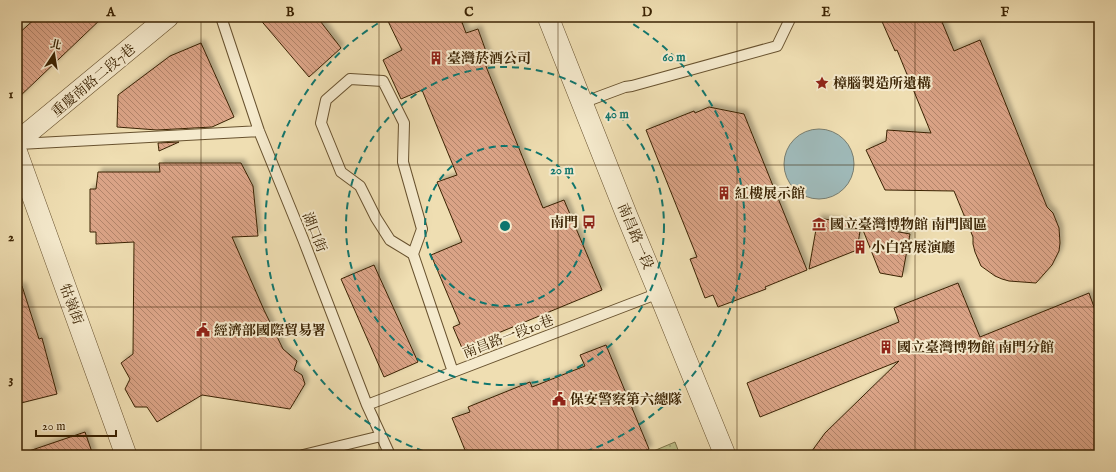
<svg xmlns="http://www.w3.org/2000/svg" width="1116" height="472" font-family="'IM FELL English','Noto Serif TC',serif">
<defs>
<pattern id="grass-dots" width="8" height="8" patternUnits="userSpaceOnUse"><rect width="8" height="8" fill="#bdc089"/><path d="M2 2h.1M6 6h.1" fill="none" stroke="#9b9c6e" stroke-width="1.8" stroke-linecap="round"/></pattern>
<pattern id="building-back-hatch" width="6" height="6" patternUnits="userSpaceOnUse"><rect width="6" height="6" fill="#daa386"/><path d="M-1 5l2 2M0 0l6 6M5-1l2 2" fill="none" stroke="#b2846b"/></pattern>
<filter id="shadow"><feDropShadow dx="3.5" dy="-3.5" stdDeviation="2" flood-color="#0004"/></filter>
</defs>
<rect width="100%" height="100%" fill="#efdeb2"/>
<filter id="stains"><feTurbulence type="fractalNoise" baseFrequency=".005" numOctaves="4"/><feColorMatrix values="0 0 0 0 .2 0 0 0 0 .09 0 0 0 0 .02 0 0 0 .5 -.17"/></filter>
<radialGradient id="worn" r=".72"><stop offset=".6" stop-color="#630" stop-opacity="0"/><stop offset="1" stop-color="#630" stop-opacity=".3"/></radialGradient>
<!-- grass -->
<path fill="url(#grass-dots)" stroke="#7c7246" d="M 675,442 L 680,455 L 644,455 Z"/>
<!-- water -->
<path fill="#9fb9b8" stroke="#777d70" d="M784 164a35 35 0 1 1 70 0a35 35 0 1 1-70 0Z"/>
<!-- building -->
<path fill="url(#building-back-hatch)" stroke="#3b2303" filter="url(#shadow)" d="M 37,17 L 103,17 L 17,99 L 17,35 Z
M 258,17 L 317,17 L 341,48 L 309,77 Z
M 386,17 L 460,17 L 466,33 L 478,29 L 488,57 L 483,59 L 543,208 L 564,200 L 602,290 L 462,348 L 453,327 L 460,324 L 431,255 L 462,242 L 437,182 L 457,175 L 422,90 L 401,99 L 383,60 L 402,50 Z
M 880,17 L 940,17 L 954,51 L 980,40 L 1047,207 L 1053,213 L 1059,228 L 1060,243 L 1059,251 L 1052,265 L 1036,283 L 1009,281 L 1002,279 L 995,276 L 981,266 L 975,252 L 973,244 L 973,237 L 954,191 L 885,190 L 866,150 L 886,141 L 887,130 L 931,133 L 897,50 L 895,51 Z
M 201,43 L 234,117 L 212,127 L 157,130 L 117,127 L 118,95 L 170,56 Z
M 709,107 L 744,114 L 807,270 L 765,287 L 766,289 L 718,307 L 713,295 L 705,298 L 690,259 L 697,257 L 646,130 L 694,111 L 695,113 Z
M 179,142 L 159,151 L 158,143 Z
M 159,163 L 241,163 L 253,186 L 258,236 L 232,237 L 264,310 L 283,349 L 297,361 L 294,370 L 302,375 L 305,384 L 290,409 L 202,395 L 157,422 L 147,407 L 135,407 L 125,389 L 130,379 L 121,363 L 133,354 L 134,242 L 96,244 L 96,232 L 90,232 L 90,189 L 96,189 L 98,172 L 160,172 Z
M 818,218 L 861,225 L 857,250 L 809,269 Z
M 861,225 L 910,234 L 902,277 L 880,273 Z
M 374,265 L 418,362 L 384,377 L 341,279 Z
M 958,283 L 980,337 L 1089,293 L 1099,321 L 1099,449 L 1084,455 L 809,455 L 825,433 L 899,361 L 760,417 L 747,383 L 899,322 L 894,308 Z
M 22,286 L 39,339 L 42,338 L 57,394 L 17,404 L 17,287 Z
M 606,345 L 649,449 L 634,455 L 467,455 L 452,418 L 470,412 L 468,407 L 530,382 L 532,387 L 585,366 L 580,355 Z
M 85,432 L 93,455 L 30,455 L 29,451 Z"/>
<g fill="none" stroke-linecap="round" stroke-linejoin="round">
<!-- service casing -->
<g stroke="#68522f" stroke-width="12">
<path id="service" d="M 221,17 L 259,131 L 303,239 L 367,405 L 390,455
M 582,103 L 625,87 L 632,86 L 777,46 L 791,17
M 19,144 L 259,131
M 413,254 L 390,240 L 376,218 L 360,186 L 341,172 L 321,123 L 326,100 L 350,79 L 383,81 L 404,123 L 403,162 L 422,229 L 413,254 L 453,372
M 367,405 L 659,293
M 303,455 L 381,436"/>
</g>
<!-- minor casing -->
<g stroke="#68522f" stroke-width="22">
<path id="minor" d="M 548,17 L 627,216 L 659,293 L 725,455
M 17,142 L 168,17
M 17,153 L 126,455"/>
</g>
<!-- service -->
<use href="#service" stroke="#f5eacd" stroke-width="10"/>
<!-- minor -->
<use href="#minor" stroke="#f5eacd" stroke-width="21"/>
</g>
<!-- grid -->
<path fill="none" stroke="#3b2303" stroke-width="1" stroke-opacity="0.55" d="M 201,17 L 201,455M 379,17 L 379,455M 558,17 L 558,455M 737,17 L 737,455M 915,17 L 915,455M 17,165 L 1099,165M 17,307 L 1099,307"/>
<!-- distance rings -->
<g fill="none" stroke="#0f766e" stroke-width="2" stroke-dasharray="7 5">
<circle cx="505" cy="226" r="80"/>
<circle cx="505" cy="226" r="159"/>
<path d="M435 455A239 239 0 0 1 387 18M623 18A239 239 0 0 1 575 455"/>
</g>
<!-- icons -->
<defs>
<g id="building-bare" transform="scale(1.08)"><path d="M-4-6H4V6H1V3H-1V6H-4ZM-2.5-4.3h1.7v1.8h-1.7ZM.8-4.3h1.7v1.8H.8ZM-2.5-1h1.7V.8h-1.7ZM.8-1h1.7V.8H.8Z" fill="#8f2418" stroke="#f5eacd" stroke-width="2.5" paint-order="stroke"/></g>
<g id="sight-bare" transform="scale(1.08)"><path d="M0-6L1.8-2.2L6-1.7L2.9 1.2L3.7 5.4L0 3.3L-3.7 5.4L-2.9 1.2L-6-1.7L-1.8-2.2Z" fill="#8f2418" stroke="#f5eacd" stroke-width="2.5" paint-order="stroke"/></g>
<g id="bus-bare" transform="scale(1.08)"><path d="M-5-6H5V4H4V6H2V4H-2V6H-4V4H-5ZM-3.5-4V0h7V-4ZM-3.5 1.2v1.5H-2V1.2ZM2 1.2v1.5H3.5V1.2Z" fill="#8f2418" stroke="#f5eacd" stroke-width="2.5" paint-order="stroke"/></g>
<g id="museum-bare" transform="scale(1.08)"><path d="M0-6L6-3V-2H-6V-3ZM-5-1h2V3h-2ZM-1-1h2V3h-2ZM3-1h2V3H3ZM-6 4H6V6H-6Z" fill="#8f2418" stroke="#f5eacd" stroke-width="2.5" paint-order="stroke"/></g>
<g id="civic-bare" transform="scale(1.08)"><path d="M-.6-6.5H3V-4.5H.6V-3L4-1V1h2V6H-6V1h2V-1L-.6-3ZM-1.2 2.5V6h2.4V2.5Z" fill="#8f2418" stroke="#f5eacd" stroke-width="2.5" paint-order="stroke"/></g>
</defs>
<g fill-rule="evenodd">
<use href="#building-bare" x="436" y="58"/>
<use href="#sight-bare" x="822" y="83"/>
<use href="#building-bare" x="724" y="193"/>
<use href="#bus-bare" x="589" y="222"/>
<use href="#museum-bare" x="819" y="224"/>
<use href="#building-bare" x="860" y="247"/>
<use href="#civic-bare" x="203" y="330"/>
<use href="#building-bare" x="886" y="347"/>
<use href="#civic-bare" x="559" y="399"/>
</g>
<g text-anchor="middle" stroke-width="4" stroke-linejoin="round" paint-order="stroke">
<!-- poi labels -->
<g font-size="14" font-weight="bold" fill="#3b2303" stroke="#f5eacd" text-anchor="start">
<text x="447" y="63">臺灣菸酒公司</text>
<text x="833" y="88">樟腦製造所遺構</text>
<text x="735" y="198">紅樓展示館</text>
<text x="578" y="227" text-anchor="end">南門</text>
<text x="830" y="229">國立臺灣博物館 南門園區</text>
<text x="871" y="252">小白宮展演廳</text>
<text x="214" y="335">經濟部國際貿易署</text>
<text x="897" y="352">國立臺灣博物館 南門分館</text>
<text x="570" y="404">保安警察第六總隊</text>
</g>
<!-- street labels -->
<g font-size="14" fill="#3b2303" stroke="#f5eacd">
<text transform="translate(93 80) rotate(-40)" y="5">重慶南路二段7巷</text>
<text transform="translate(315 232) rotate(68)" y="5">湖口街</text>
<text transform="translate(636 236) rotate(67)" y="5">南昌路一段</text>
<text transform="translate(72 304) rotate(70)" y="5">牯嶺街</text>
<text transform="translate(508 336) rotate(-21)" y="5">南昌路一段10巷</text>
</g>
</g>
<circle cx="505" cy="226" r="6" fill="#0f766e" stroke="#f5eacd" stroke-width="2"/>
<g font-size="12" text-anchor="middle" font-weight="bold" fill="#0f766e" stroke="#f5eacd" stroke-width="4" stroke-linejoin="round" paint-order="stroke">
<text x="674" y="61">60 m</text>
<text x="617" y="118">40 m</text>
<text x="562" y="174">20 m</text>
</g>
<!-- margin -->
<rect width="1116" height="472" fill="none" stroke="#efdeb2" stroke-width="44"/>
<!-- north arrow -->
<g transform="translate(54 54) rotate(12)" stroke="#f5eacd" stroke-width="3" paint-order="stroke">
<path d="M0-3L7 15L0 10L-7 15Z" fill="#3b2303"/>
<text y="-6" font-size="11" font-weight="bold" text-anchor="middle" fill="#3b2303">北</text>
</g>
<!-- scale -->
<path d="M36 430v6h80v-6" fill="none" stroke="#3b2303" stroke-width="2"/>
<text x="42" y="430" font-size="12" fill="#3b2303" stroke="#f5eacd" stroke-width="3" paint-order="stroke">20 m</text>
<rect x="22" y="22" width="1072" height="428" fill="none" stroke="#3b2303" stroke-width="1.5"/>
<g font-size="13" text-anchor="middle" font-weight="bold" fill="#3b2303">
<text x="111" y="16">A</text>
<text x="290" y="16">B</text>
<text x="469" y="16">C</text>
<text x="647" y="16">D</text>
<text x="826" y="16">E</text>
<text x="1005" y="16">F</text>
<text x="11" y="98">1</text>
<text x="11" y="241">2</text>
<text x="11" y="383">3</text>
</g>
<rect width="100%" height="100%" filter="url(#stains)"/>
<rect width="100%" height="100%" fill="url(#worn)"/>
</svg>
